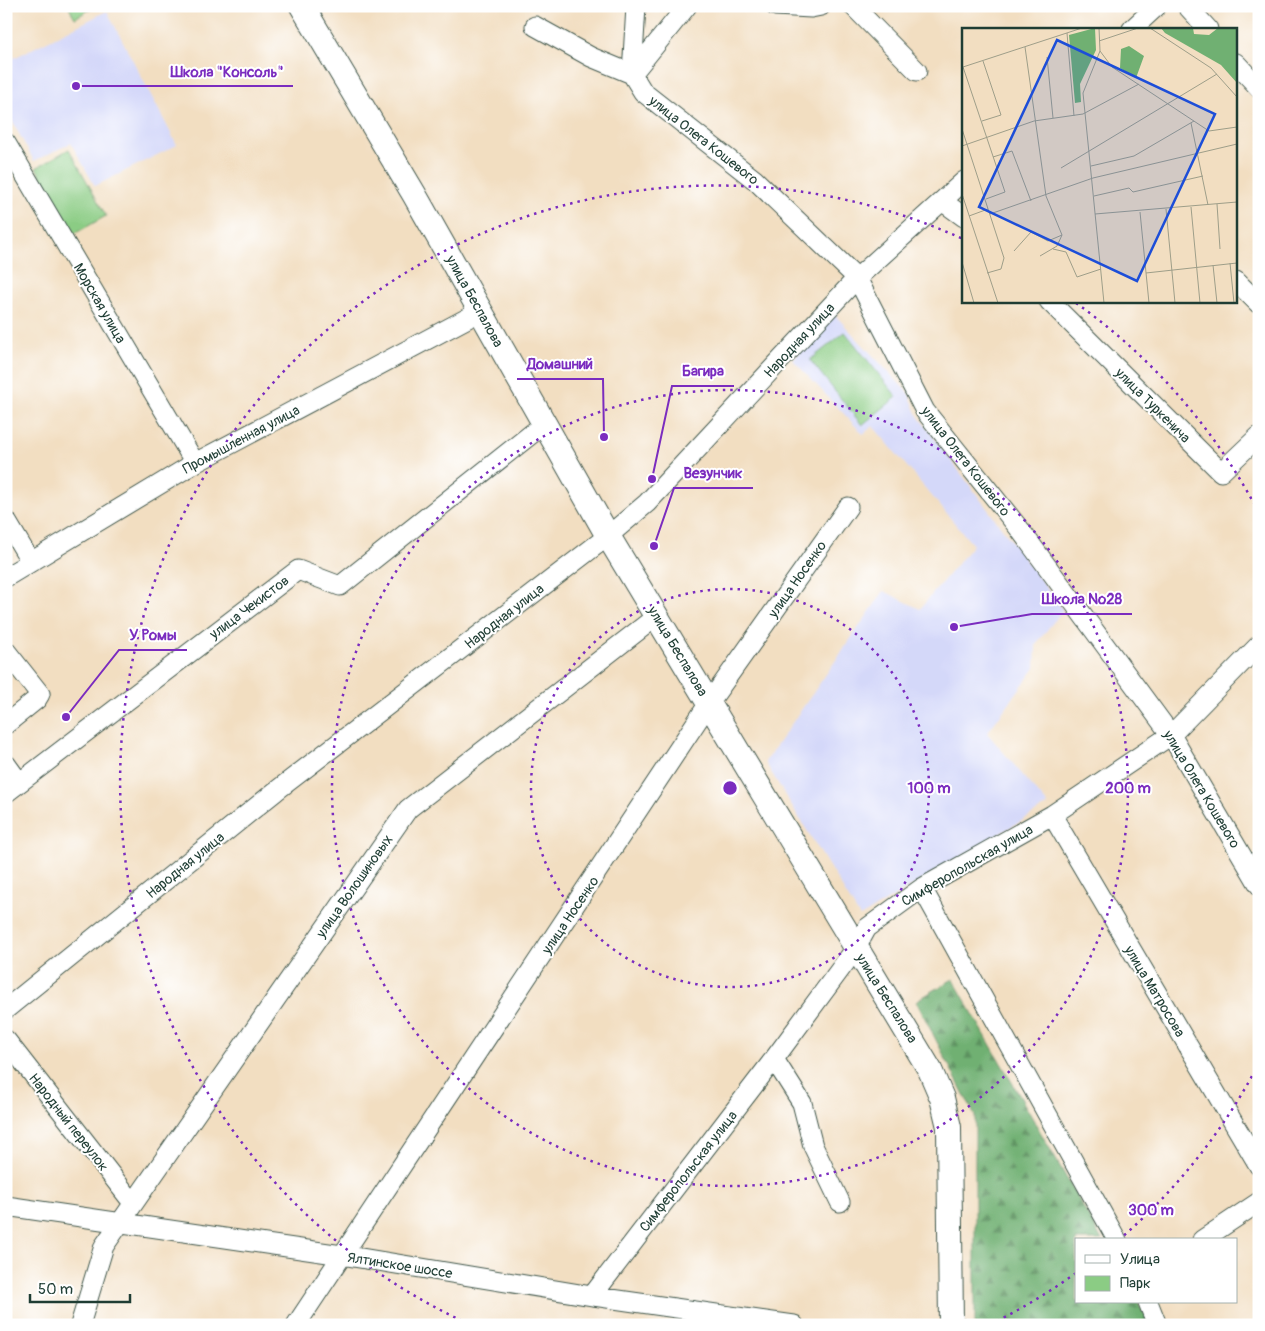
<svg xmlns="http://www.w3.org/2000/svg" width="1265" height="1331" font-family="Pangolin,sans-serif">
<defs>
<pattern id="forest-firs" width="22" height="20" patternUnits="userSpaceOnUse" patternTransform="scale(1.25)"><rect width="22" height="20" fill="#70b072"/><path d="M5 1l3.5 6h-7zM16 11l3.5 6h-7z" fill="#5b905e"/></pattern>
</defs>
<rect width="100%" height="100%" fill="#fff"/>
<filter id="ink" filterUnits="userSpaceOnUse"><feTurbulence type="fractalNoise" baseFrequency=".02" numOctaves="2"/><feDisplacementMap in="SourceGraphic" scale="10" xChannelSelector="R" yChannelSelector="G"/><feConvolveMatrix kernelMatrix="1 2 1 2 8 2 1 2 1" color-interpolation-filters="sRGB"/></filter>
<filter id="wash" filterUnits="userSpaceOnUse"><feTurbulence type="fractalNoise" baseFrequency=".0096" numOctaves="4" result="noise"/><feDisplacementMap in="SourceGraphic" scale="20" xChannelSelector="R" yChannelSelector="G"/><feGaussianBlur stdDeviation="1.12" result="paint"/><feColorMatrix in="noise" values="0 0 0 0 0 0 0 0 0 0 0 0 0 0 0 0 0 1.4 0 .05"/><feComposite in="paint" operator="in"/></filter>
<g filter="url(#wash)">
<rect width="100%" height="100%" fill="#f2dec1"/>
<!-- built -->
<path fill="#d4d8f9" d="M 107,11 L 177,145 L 95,186 L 71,143 L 34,161 L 6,110 L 6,62 Z
M 834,314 L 909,394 L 918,416 L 1063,610 L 1036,644 L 1035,668 L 987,733 L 1048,805 L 860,917 L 765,762 L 884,591 L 920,609 L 973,545 L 873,426 L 863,434 L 793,360 Z"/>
<!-- forest -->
<path fill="url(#forest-firs)" stroke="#487653" d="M 953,979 L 1102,1240 L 1076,1240 L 1076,1302 L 1138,1302 L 1151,1325 L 975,1325 L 975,1116 L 916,1001 Z"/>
<!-- green -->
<path fill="#8bcc84" stroke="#55845c" d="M 68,6 L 96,6 L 75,18 Z
M 69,149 L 106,216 L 74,234 L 36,168 Z
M 845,332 L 897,397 L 862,425 L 810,360 Z"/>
</g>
<g filter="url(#ink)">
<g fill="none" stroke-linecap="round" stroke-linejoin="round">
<!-- minor casing -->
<g stroke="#3f5549" stroke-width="21">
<path id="minor" d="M 687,6 L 632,74 L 643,92 L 755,180 L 857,278 L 925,411 L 1018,527 L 1171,735 L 1259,885
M 775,6 L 811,8 L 821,6
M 853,6 L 917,71
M 1187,6 L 1208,29
M 535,26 L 591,57 L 632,74 L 636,6
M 1132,29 L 1157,6
M 1236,63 L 1259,88
M 6,143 L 195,463
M 942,201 L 964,217
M 1236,281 L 1259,304
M 1049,301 L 1221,472 L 1259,436
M 6,520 L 31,562
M 6,577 L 195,463 L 481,311
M 6,651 L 40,694 L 37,699 L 6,724
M 6,764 L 19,782
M 6,793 L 298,570 L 340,586 L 544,424
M 1052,815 L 1259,1166
M 922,888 L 1117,1240
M 6,1009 L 276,791 L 608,536 L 647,503 L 857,278 L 964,181
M 6,1040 L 133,1203
M 774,1059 L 802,1103 L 813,1146 L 840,1202
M 6,1206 L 342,1255 L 592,1296 L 794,1325
M 1202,1240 L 1259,1202
M 592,1296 L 774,1059 L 856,948 L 867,928 L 922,888 L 1052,815 L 1171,735 L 1259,645
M 1148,1302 L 1157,1325
M 80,1325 L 104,1246 L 408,809 L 657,616
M 296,1325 L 709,703 L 848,507"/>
</g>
<!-- major casing -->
<g stroke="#3f5549" stroke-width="26">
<path id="major" d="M 302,6 L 414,194 L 608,536 L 930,1070 L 942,1098 L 949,1127 L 951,1325"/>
</g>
<!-- minor -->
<use href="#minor" stroke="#fff" stroke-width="19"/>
<!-- major -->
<use href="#major" stroke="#fff" stroke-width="24"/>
</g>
</g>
<!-- distance rings -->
<g fill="none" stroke="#7b2cbf" stroke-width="2.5" stroke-dasharray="2.5 5">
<circle cx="730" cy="788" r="199"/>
<circle cx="730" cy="788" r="398"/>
<path d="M1259 1063A596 596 0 0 1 1121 1238M1076 1273A596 596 0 0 1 991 1324M469 1324A596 596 0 0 1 963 239M1076 303A596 596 0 0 1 1259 513"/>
</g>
<g text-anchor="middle" stroke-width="4" stroke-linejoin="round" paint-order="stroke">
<!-- street labels -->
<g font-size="14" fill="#1f3d34" stroke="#fff">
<text transform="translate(704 140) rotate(38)" y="5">улица Олега Кошевого</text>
<text transform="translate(475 301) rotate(61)" y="5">улица Беспалова</text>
<text transform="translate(100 303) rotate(60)" y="5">Морская улица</text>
<text transform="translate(799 340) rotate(-47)" y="5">Народная улица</text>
<text transform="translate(1153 405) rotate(45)" y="5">улица Туркенича</text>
<text transform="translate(241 439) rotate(-28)" y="5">Промышленная улица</text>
<text transform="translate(966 461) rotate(52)" y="5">улица Олега Кошевого</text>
<text transform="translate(797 579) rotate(-55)" y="5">улица Носенко</text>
<text transform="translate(249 607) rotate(-37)" y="5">улица Чекистов</text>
<text transform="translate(504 616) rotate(-38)" y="5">Народная улица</text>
<text transform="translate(678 651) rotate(59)" y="5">улица Беспалова</text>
<text transform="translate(1202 789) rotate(59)" y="5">улица Олега Кошевого</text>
<text transform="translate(185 865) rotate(-39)" y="5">Народная улица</text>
<text transform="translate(967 865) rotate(-30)" y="5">Симферопольская улица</text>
<text transform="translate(354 886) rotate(-55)" y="5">улица Волошиновых</text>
<text transform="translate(570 915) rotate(-56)" y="5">улица Носенко</text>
<text transform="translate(1155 991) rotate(59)" y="5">улица Матросова</text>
<text transform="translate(887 998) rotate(58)" y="5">улица Беспалова</text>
<text transform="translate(69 1122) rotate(52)" y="5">Народный переулок</text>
<text transform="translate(688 1171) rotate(-52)" y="5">Симферопольская улица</text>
<text transform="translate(400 1265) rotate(9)" y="5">Ялтинское шоссе</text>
</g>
</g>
<!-- overview -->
<g transform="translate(962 28)">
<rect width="275" height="275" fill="#f2dec1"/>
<path d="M 133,0 L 134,22 L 118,56 L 119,74 L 113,75 L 107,7 ZM 199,0 L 231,0 L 232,6 L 247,7 L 256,0 L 275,0 L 275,55 L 259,37 L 203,5 ZM 167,18 L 182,28 L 174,50 L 158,40 L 159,21 Z" fill="#70b072"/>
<path fill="none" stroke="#9e9e89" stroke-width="1" d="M 137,0 L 138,23 L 121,65 L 142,275M 188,0 L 249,40 L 275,69M 105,5 L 112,88M 137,13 L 176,0M 138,23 L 150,39 L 247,103 L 275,99M 85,29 L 91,90M 1,39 L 43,164 L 24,171M 1,39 L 120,0M 20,93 L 39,87 L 21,33M 229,95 L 246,177M 0,101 L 42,230 L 39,241 L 25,245M 0,118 L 72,93 L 121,86 L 177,56M 31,129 L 50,123 L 69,173M 129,138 L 172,128 L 232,93M 99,140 L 255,46M 0,166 L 36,275M 132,168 L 167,160 L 171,164 L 241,148M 255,176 L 258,221M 229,179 L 238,275M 204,181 L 213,275M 178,184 L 187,275M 28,186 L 131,150 L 275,116M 133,186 L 275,174M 7,188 L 26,181M 91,221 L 104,224 L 115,249 L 139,241M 52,223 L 69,204 L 86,213 L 100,207 L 84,168 L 63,19M 78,228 L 95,218 L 100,207M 0,234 L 12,275M 268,235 L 272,275M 251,237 L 255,275M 184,245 L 275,235"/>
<path fill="#1d4ed8" fill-opacity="0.15" stroke="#1d4ed8" stroke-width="2.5" d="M 95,12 L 253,86 L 175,253 L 17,179 Z"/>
<rect width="275" height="275" fill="none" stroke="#1f3d34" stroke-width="2.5"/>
</g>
<circle cx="730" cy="788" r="8" fill="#7b2cbf" stroke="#fff" stroke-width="2.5"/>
<g font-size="15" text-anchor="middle" font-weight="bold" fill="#7b2cbf" stroke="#fff" stroke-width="4" stroke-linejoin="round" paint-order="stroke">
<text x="929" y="793">100 m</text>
<text x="1128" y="793">200 m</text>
<text x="1151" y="1215">300 m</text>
</g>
<!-- callouts -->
<path fill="none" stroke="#7b2cbf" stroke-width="2" d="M76 86L160 86H293M604 437L603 379H517M652 479L672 386H734M654 546L674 488H753M954 627L1032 614H1132M66 717L119 650H187"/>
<g fill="#7b2cbf" stroke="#fff" stroke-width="2">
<circle cx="76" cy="86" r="5"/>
<circle cx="604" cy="437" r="5"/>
<circle cx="652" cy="479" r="5"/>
<circle cx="654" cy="546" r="5"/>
<circle cx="954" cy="627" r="5"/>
<circle cx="66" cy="717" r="5"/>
</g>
<g font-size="15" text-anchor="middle" font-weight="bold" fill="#7b2cbf" stroke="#fff" stroke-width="4" stroke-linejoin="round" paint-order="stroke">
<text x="227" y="77">Школа "Консоль"</text>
<text x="560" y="369">Домашний</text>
<text x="703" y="376">Багира</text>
<text x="713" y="478">Везунчик</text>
<text x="1082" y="604">Школа №28</text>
<text x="153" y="640">У Ромы</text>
</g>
<!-- margin -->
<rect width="1265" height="1331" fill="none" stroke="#fff" stroke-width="25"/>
<!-- legend -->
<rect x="1075" y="1238" width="162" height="65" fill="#ffffff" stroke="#a5b1ae"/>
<rect x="1085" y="1255" width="25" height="8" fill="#ffffff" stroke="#a5b1ae"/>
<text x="1120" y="1264" font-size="15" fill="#1f3d34">Улица</text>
<rect x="1085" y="1276" width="25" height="15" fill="#8bcc84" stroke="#a5b1ae"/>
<text x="1120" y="1288" font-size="15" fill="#1f3d34">Парк</text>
<!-- scale -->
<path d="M30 1294v8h100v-8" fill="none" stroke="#1f3d34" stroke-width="2.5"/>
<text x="38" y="1294" font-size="15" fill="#1f3d34" stroke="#ffffff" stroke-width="4" paint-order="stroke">50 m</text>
</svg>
